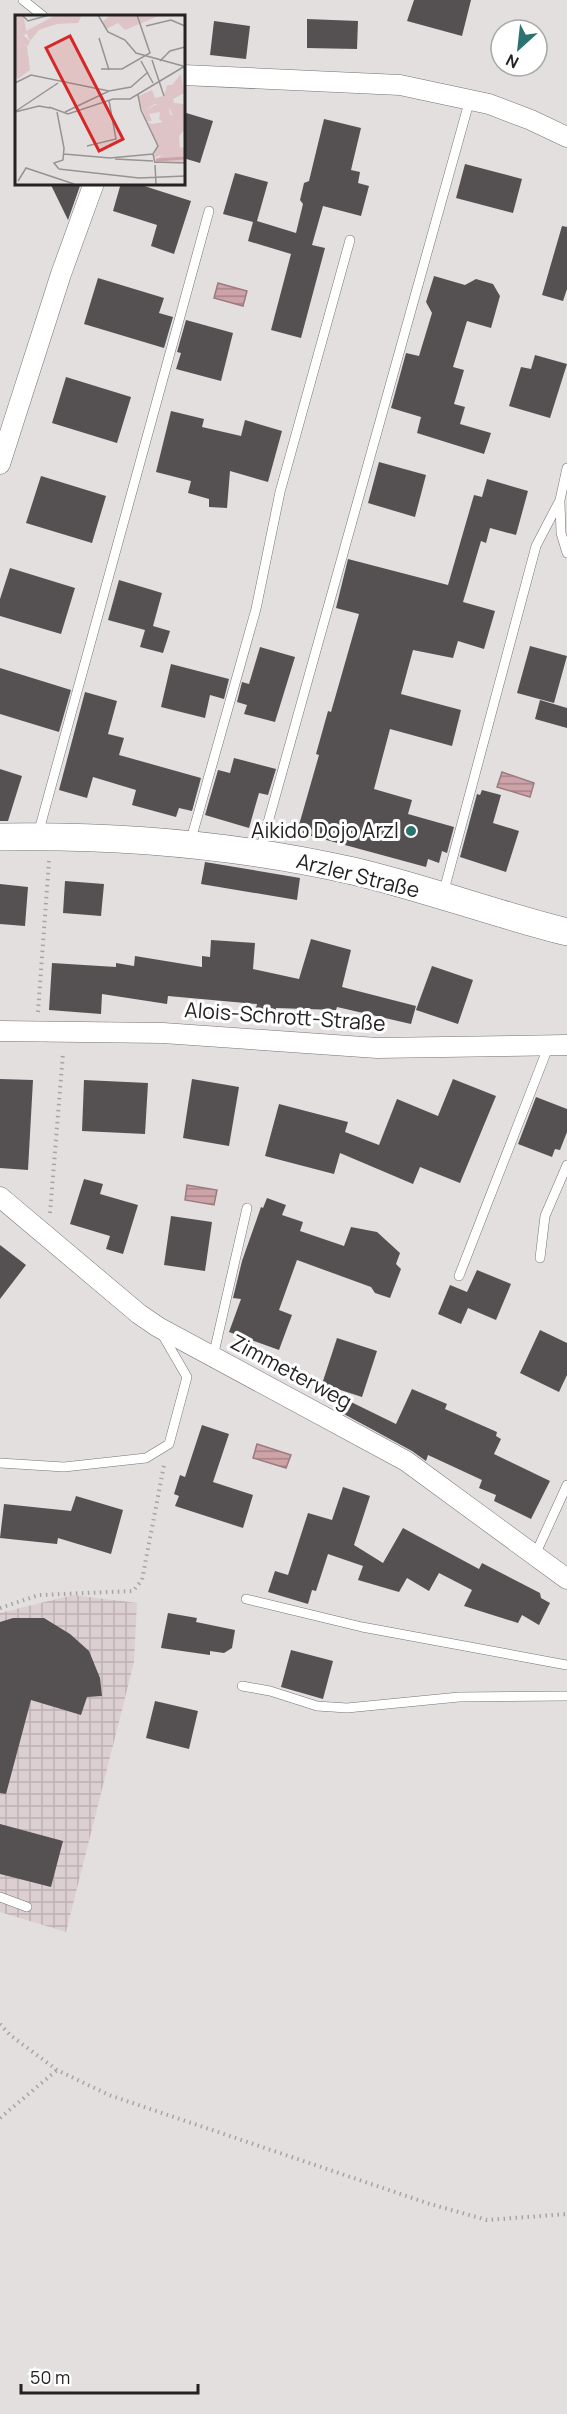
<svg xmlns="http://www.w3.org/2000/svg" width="567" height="2414" font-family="Manrope,sans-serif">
<defs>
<pattern id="industrial-grid" width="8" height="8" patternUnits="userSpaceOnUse" patternTransform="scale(1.5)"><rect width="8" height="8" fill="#dccfd1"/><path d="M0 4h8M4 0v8" fill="none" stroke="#bdb1b3"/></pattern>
<pattern id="water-rules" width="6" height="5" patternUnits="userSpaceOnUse" patternTransform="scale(1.5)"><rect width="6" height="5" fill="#cda3a8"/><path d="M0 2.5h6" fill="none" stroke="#a68488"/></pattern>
</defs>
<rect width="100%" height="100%" fill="#e3dfdf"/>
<!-- industrial -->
<path fill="url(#industrial-grid)" d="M 73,1595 L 137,1603 L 134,1662 L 66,1932 L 0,1912 L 0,1613 Z"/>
<!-- water -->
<path fill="url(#water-rules)" stroke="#9a7c80" stroke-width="1.5" d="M 218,283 L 247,291 L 243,306 L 214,298 Z
M 502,772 L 534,783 L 530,797 L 497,787 Z
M 187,1185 L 217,1190 L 214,1205 L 185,1200 Z
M 257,1444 L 291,1455 L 286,1468 L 253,1458 Z"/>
<!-- building -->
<path fill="#555152" d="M 414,0 L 471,0 L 462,36 L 407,21 Z
M 307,19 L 358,21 L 357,49 L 307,48 Z
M 214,21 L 250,26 L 246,59 L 210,55 Z
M 183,112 L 213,121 L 200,163 L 183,158 Z
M 324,119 L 361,128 L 351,170 L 360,172 L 358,183 L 369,186 L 361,216 L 323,206 L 312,245 L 325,248 L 301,338 L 271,330 L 291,254 L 248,241 L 253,222 L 223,214 L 235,173 L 268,182 L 257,221 L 296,233 L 303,204 L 300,200 L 304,183 L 309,181 Z
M 465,164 L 522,179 L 513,213 L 456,198 Z
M 50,183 L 81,183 L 68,220 Z
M 121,183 L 135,183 L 191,201 L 174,254 L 151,246 L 157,225 L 113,211 Z
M 562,226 L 567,227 L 567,289 L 563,301 L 542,295 Z
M 434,276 L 465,285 L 476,279 L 493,284 L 500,296 L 491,328 L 467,321 L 453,367 L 464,370 L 454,404 L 465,407 L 460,424 L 491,433 L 484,454 L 417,433 L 421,417 L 391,408 L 406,353 L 419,356 L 432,313 L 426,302 Z
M 98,278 L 164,298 L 159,313 L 173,317 L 164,348 L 84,324 Z
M 186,320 L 233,333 L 221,381 L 176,369 L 181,353 L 177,352 Z
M 535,355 L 567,364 L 550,418 L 509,406 L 521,367 L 531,369 Z
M 66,377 L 131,397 L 117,443 L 52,423 Z
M 171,411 L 204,419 L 202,427 L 241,436 L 245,420 L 282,431 L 268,482 L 230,471 L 227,508 L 209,507 L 209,499 L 188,493 L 191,481 L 156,472 Z
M 379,462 L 426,475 L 415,517 L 368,503 Z
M 41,476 L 106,496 L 92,543 L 26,523 Z
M 487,479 L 528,491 L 516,535 L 490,528 L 486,543 L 481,541 L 463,602 L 495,611 L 484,649 L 458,641 L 453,658 L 413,650 L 401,694 L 461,710 L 452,746 L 390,729 L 374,789 L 412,800 L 408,814 L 454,827 L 447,853 L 442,851 L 439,863 L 428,859 L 426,867 L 297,832 L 319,755 L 316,754 L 328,711 L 331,712 L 359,614 L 336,608 L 348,559 L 448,585 L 474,495 L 482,497 Z
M 10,568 L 75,588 L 61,634 L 0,616 L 0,599 Z
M 119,580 L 162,593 L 153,626 L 170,631 L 163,653 L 140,647 L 145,630 L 108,620 Z
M 530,646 L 567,656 L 554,703 L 517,693 Z
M 260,647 L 295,657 L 275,722 L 244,714 L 247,705 L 237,702 L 242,682 L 249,684 Z
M 171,664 L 229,679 L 224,699 L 210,695 L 205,718 L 161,707 Z
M 0,668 L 71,690 L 59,732 L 0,714 Z
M 85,692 L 117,701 L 108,734 L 124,738 L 119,755 L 201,778 L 192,811 L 179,808 L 176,817 L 132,805 L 136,790 L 93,777 L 87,798 L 59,790 Z
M 540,700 L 567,708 L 567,728 L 535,719 Z
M 234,758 L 276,769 L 268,795 L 259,793 L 249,828 L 205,815 L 218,770 L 230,773 Z
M 0,769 L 22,776 L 8,821 L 0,821 Z
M 482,790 L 501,795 L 493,823 L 519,831 L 506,872 L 460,857 L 477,794 L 480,795 Z
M 205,862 L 300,878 L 297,900 L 201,884 Z
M 65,881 L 104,884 L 101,916 L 63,913 Z
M 0,884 L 28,887 L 25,926 L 0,924 Z
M 311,939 L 351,950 L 342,987 L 416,1006 L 411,1024 L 337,1007 L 336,1010 L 276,1008 L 275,1012 L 256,1008 L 257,1004 L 168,996 L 167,1004 L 102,994 L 101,1014 L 49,1010 L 52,963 L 116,967 L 116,963 L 134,966 L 135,956 L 202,967 L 202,956 L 210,957 L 211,940 L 255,943 L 253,969 L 299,979 Z
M 432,966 L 473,980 L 458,1024 L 416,1010 Z
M 0,1079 L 33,1080 L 28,1170 L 0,1168 Z
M 192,1079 L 239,1087 L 229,1146 L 183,1138 Z
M 453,1079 L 496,1096 L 460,1183 L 420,1167 L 413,1184 L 340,1153 L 334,1174 L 265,1156 L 279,1104 L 348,1122 L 345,1132 L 379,1145 L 397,1099 L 438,1116 Z
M 84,1080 L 148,1083 L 145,1134 L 82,1131 Z
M 536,1097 L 567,1109 L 567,1132 L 560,1150 L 555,1149 L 552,1157 L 518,1144 Z
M 84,1179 L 103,1184 L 100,1194 L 138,1205 L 123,1254 L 106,1249 L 110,1236 L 70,1224 Z
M 267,1198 L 286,1205 L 282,1215 L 303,1222 L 300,1231 L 344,1246 L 351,1227 L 377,1232 L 400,1253 L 396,1264 L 401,1269 L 390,1298 L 375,1293 L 371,1287 L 297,1260 L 279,1310 L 292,1315 L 279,1350 L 229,1332 L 241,1299 L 233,1298 L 242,1261 L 261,1207 L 263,1208 Z
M 171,1216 L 212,1222 L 205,1271 L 164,1265 Z
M 0,1245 L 26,1265 L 0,1299 Z
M 477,1270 L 511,1284 L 496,1320 L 468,1308 L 461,1324 L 438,1314 L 450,1285 L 467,1292 Z
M 540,1330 L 567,1343 L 567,1375 L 559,1392 L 520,1373 Z
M 337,1338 L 377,1351 L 362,1397 L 322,1384 Z
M 412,1389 L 447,1404 L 445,1409 L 497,1432 L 496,1436 L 501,1439 L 494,1454 L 550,1481 L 531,1519 L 494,1501 L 496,1495 L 479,1488 L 482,1480 L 428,1455 L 426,1461 L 412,1451 L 342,1413 L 349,1401 L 396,1424 Z
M 202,1425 L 229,1434 L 213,1482 L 253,1495 L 243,1528 L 175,1506 L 179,1496 L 174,1494 L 180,1475 L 185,1477 Z
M 343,1487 L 370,1496 L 354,1545 L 383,1563 L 403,1528 L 479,1569 L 482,1563 L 540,1593 L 541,1598 L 550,1603 L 539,1625 L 522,1615 L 518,1623 L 464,1606 L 472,1590 L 439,1573 L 429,1591 L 407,1578 L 399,1592 L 358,1580 L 363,1566 L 328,1554 L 316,1591 L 312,1590 L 308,1604 L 268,1592 L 275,1571 L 288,1575 L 308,1513 L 332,1520 Z
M 76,1496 L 123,1510 L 111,1554 L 58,1538 L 57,1544 L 0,1538 L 4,1504 L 71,1511 Z
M 168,1613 L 197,1618 L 196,1622 L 235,1630 L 232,1648 L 224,1653 L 210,1651 L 210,1655 L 161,1648 Z
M 13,1618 L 44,1618 L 70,1634 L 89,1651 L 100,1678 L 102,1696 L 87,1697 L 81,1715 L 31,1700 L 6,1794 L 0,1793 L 0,1622 Z
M 291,1650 L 333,1661 L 323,1699 L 281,1687 Z
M 155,1701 L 198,1711 L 189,1749 L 146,1738 Z
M 0,1824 L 63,1841 L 51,1887 L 0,1874 Z"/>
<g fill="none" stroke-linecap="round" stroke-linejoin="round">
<!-- lane casing -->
<g stroke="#767272" stroke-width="10">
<path id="lane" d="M 23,0 L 43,16
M 560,502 L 561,533 L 567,553
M 38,834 L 209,211
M 190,843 L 256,609 L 280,492 L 350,240
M 260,851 L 470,99
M 443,894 L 536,546 L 560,500 L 567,468
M 540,1258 L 545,1216 L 567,1165
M 459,1276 L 549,1045
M 213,1357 L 247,1208
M 0,1463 L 64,1467 L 146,1458 L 169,1444 L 187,1377 L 162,1334
M 535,1555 L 567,1485
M 246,1599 L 362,1627 L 567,1665
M 242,1686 L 270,1691 L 317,1706 L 347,1708 L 459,1697 L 567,1696
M 0,1897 L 27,1907"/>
</g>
<!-- street casing -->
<g stroke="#767272" stroke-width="21">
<path id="street" d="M 183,75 L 400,85 L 489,104 L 531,120 L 567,137
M 0,464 L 61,274 L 94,183
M 0,1031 L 163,1033 L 377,1048 L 567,1045
M 0,1197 L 139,1314 L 158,1327 L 406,1461 L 567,1579"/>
</g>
<!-- secondary casing -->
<g stroke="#767272" stroke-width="28">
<path id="secondary" d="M 0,837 C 118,835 238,845 353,871 C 425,888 495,914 567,932"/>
</g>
<!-- path -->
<path stroke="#a7a4a4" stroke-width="4" stroke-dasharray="1.5 4.5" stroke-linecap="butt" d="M 38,1012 L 49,861
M 50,1213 L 63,1053
M 0,1608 L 39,1595 L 133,1591 L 142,1580 L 164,1465
M 0,2024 L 10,2035 L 57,2070 L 109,2095 L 430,2204 L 487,2220 L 567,2214
M 0,2118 L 57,2070"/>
<!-- lane -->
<use href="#lane" stroke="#fff" stroke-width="9"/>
<!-- street -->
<use href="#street" stroke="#fff" stroke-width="20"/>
<!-- secondary -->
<use href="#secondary" stroke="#fff" stroke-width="27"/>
</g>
<!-- markers -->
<circle fill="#2a736f" stroke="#fff" stroke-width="2" cx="411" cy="831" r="6"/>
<g text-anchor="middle" stroke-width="6" stroke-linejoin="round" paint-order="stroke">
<!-- poi labels -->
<g font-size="21" fill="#242222" stroke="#fff" text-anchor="end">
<text x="399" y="838">Aikido Dojo Arzl</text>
</g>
<!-- street labels -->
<g font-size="21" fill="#242222" stroke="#fff">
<text transform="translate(358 876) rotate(14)" y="7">Arzler Straße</text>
<text transform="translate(285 1017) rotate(4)" y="7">Alois-Schrott-Straße</text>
<text transform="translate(291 1372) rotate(28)" y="7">Zimmeterweg</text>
</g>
</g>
<!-- overview -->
<g transform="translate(15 15)">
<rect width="170" height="170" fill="#e3dfdf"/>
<path d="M 41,0 L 67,0 L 63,8 L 42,9 L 24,15 L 15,26 L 11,16 ZM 96,0 L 146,0 L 110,15 L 103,8 L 91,14 L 87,7 ZM 0,1 L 6,27 L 12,31 L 15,55 L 3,64 L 0,60 ZM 166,59 L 169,78 L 158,84 L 159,88 L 169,89 L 169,116 L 164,118 L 159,116 L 163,112 L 153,90 L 140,89 L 132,94 L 126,91 L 124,81 L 137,75 L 140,83 L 149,81 L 152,70 L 157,70 ZM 169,132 L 169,148 L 140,146 L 151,136 Z" fill="#dfc4c7"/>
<path d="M 0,0 L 12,0 L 9,4 L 12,19 L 8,20 L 15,26 L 13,31 L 6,27 ZM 130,86 L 133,94 L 148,86 L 154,90 L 155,100 L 160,100 L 164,109 L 160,117 L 169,115 L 164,121 L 165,133 L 138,143 L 143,131 L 133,107 L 137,109 L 148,107 L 144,104 L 145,97 L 134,99 L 137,106 L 132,106 L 126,91 Z" fill="#dfc4c7"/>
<path fill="none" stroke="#cda3a8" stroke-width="3" d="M 141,145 L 170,143"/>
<path fill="none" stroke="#979393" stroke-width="1.5" d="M 7,0 L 13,6 L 34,0M 83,0 L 93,17 L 110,25 L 121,38 L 168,51M 131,11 L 156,5 L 170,11M 84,23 L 94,55M 137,45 L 149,81M 126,46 L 138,68M 145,46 L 155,36 L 170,32M 86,54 L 107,54 L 135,38 L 122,0M 0,68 L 16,60 L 94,76M 123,80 L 126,95 L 143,131 L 138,139 L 140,148M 34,92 L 53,99 L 98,84 L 115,84 L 170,51M 1,96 L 43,68M 0,97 L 24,91 L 35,93M 42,97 L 49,133 L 48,145 L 39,148 L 44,154M 50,97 L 94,76 L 116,72 L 133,57M 72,131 L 101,124 L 94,86M 49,139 L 95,143 L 138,139M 100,144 L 138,146M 140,147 L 170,148M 140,150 L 141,169M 44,154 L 124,163 L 170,161M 3,166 L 11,153 L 59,169"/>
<path fill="#d62828" fill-opacity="0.15" stroke="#d62828" stroke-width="3" d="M 55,21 L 108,124 L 84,136 L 31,33 Z"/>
<rect width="170" height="170" fill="none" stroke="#242222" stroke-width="3"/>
</g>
<!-- north arrow -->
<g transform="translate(519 48) rotate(207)"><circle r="28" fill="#ffffff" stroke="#a7a7a7" stroke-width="1.5"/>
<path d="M0-4.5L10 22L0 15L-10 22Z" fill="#2a736f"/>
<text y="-9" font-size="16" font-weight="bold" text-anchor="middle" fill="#242222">N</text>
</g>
<!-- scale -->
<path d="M21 2384v9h177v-9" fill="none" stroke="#242222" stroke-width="3"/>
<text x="30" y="2384" font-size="18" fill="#242222" stroke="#ffffff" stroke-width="4.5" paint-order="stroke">50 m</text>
</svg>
